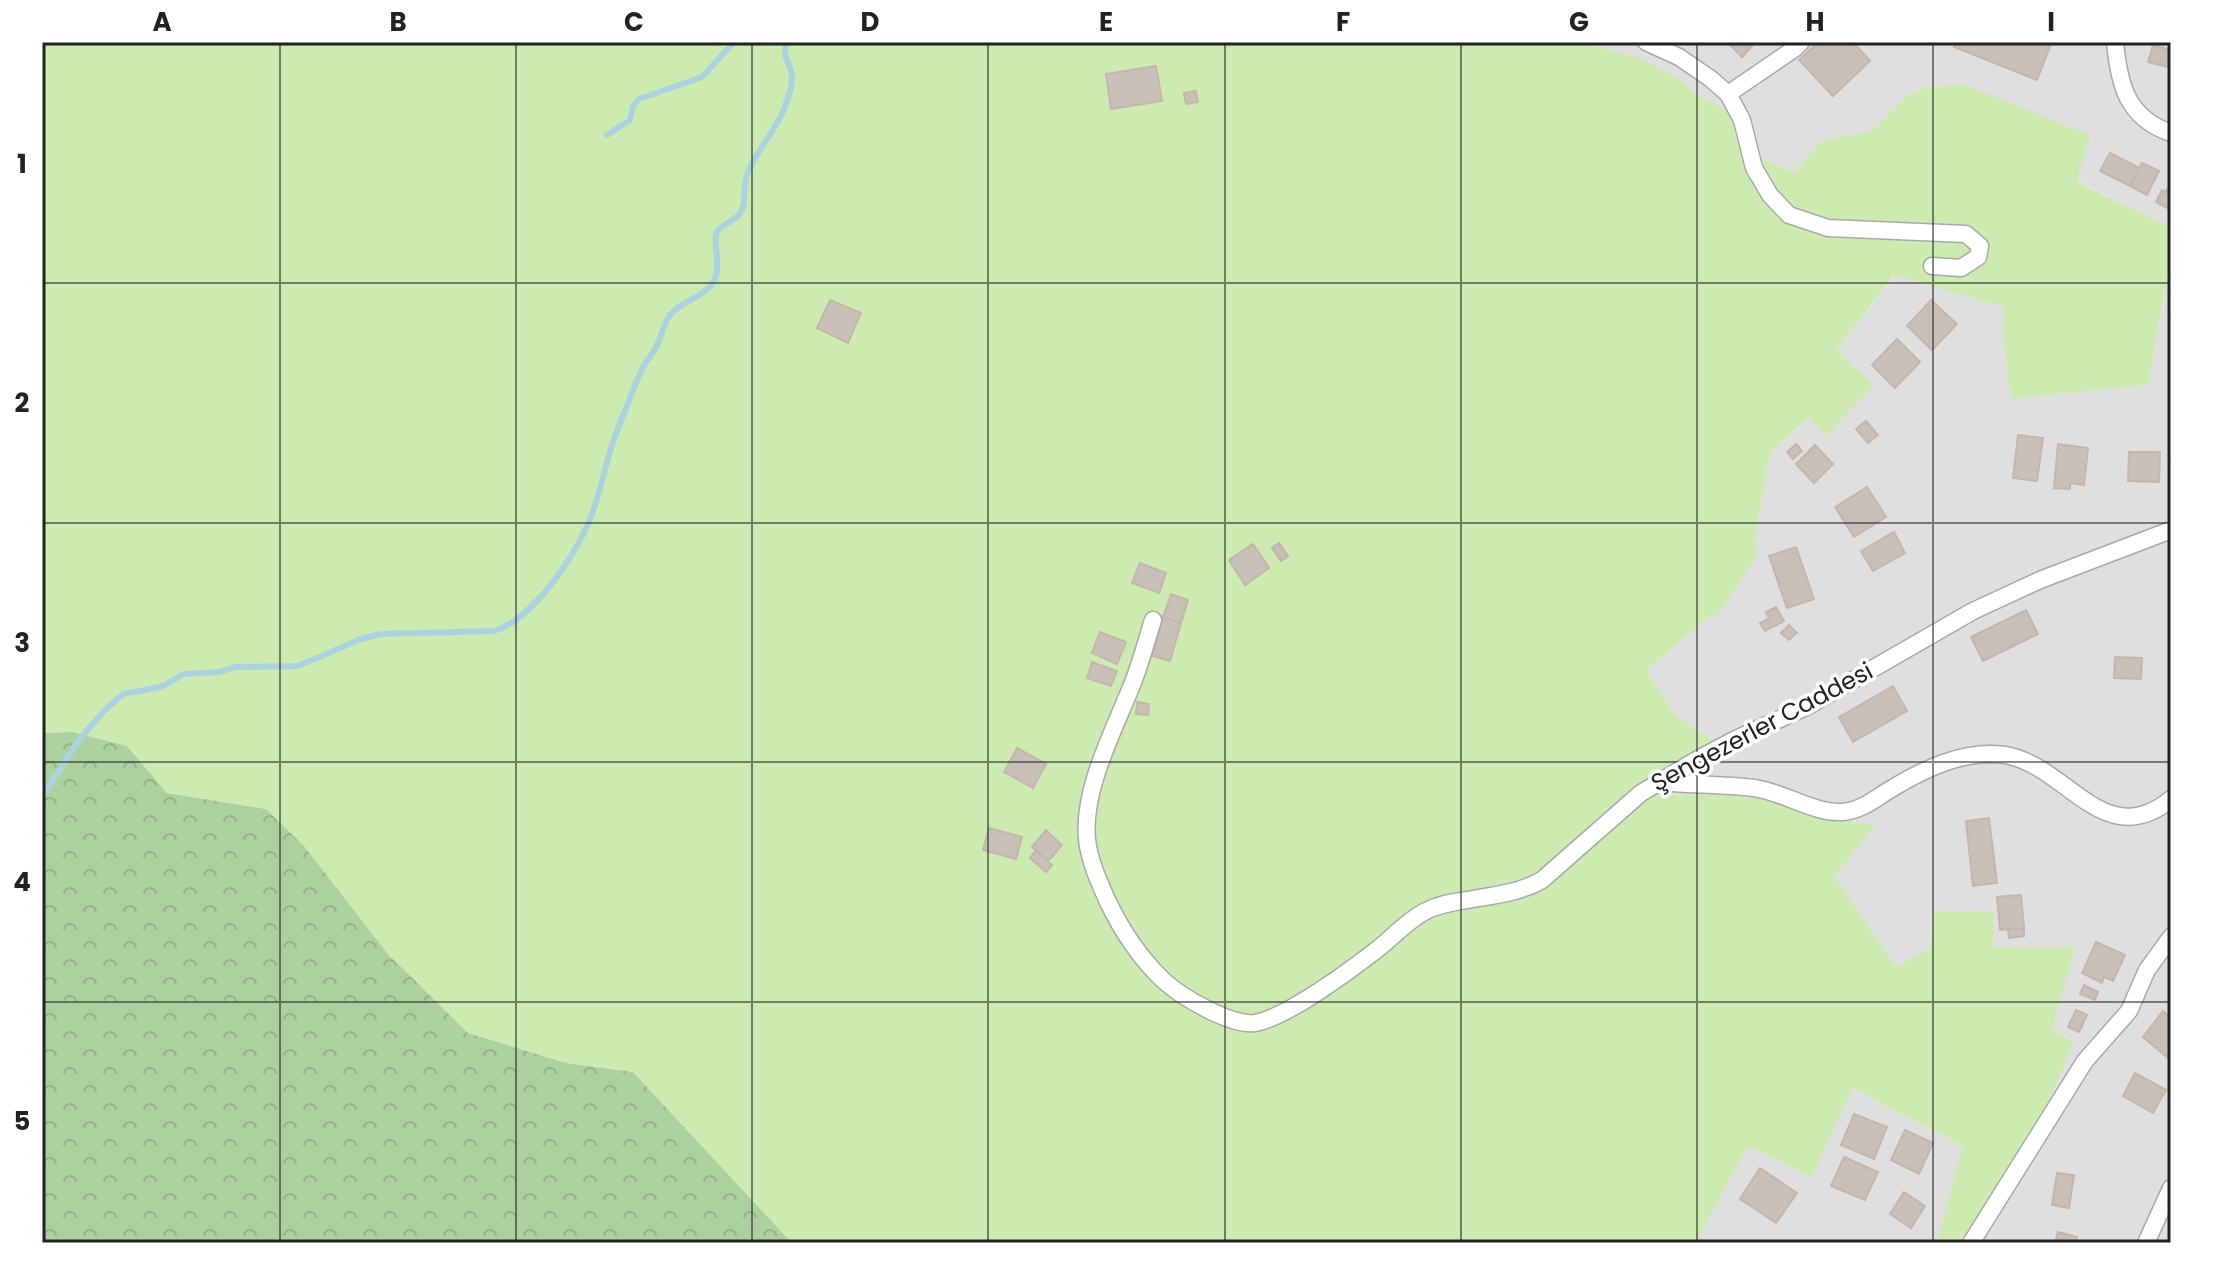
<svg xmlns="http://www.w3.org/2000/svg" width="2213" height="1285" font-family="Poppins,sans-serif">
<defs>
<pattern id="forest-crowns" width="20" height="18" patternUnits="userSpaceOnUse" patternTransform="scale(2)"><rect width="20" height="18" fill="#add19e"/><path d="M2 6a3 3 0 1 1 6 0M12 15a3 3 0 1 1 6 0" fill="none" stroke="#95b388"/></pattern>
</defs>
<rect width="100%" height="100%" fill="#f2efe9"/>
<!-- residential -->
<path fill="#e0dfdf" d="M 1575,42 L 2171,42 L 2171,227 L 2077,181 L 2089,135 L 1945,85 L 1923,88 L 1904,98 L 1872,131 L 1820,141 L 1795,173 L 1769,161 L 1751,159 L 1738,145 L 1732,116 L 1723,108 L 1698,96 L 1678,78 L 1635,56 Z
M 2171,254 L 2171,1243 L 1961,1243 L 2007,1174 L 2074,1041 L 2052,1030 L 1992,947 L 1934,911 L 1930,948 L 1896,967 L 1834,876 L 1874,825 L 1810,814 L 1733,794 L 1668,795 L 1642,779 L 1711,740 L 1676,716 L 1649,675 L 1648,669 L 1711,615 L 1756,555 L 1755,539 L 1770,452 L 1810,418 L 1827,435 L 1872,385 L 1836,350 L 1895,275 L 2004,307 L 2003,332 L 2010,399 L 2148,385 Z
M 1851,1088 L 1963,1146 L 1936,1243 L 1695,1243 L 1748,1145 L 1812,1176 Z"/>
<!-- grass -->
<path fill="#cdebb0" d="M 42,42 L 1575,42 L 1636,56 L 1678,78 L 1698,96 L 1723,108 L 1732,117 L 1738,145 L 1751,159 L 1769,161 L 1795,173 L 1820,141 L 1872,131 L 1904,98 L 1924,88 L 1945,85 L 1966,85 L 2090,135 L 2077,182 L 2171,227 L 2171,254 L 2148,385 L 2010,399 L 2003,332 L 2004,307 L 1894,275 L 1836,350 L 1873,385 L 1827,436 L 1809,418 L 1770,452 L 1755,539 L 1757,555 L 1716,617 L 1711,615 L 1648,669 L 1649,675 L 1676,716 L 1712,740 L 1643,779 L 1668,795 L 1733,794 L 1757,796 L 1810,814 L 1875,825 L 1834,876 L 1896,967 L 1930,948 L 1934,911 L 1994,912 L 1993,947 L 2075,947 L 2052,1030 L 2074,1042 L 2043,1113 L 2007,1174 L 1961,1243 L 1936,1243 L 1963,1146 L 1852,1088 L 1812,1177 L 1748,1146 L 1695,1243 L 792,1243 L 633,1072 L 566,1063 L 468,1033 L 388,954 L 304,847 L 266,809 L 167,793 L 127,746 L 73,732 L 42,733 Z"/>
<!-- forest -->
<path fill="url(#forest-crowns)" d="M 73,732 L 127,746 L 167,793 L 266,809 L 304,846 L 388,954 L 468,1033 L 566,1063 L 633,1072 L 792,1243 L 42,1243 L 42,733 Z"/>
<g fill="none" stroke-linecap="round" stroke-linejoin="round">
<!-- stream -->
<path stroke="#aad3df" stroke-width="6" d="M 607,135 L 630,120 L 633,106 L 639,99 L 702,77 L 734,42
M 42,797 L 79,740 L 104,711 L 123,694 L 161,687 L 184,674 L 220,672 L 235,667 L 298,666 L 361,639 L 381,634 L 494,631 C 533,619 572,560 588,524 C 601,495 605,461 617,431 C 625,411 633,389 642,369 C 647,360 654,352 658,343 C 661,336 663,328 667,320 C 678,299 706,300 715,278 C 722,263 711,241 718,230 C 723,224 733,221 738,216 C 748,205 742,188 747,175 C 755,152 773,134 783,112 C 787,100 795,83 791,71 C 787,58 783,57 786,42"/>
</g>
<!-- building -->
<path fill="#c7bfb8" stroke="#c4b6ab" stroke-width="2" d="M 1727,42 L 1756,42 L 1742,57 Z
M 1818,42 L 1853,42 L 1870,61 L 1833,96 L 1799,60 Z
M 1956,42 L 2052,42 L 2037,80 L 1954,47 Z
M 2153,45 L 2171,50 L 2171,68 L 2148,62 Z
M 1156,66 L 1162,101 L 1111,109 L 1106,74 Z
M 1196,91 L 1198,102 L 1186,104 L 1184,93 Z
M 2110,153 L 2139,168 L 2130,186 L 2100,171 Z
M 2142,163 L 2159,171 L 2147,195 L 2130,186 Z
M 2167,189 L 2171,191 L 2171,210 L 2156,202 L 2162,190 L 2166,192 Z
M 830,300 L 861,313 L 848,343 L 817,328 Z
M 1931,300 L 1957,324 L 1932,350 L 1907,326 Z
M 1897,339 L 1920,362 L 1895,388 L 1872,365 Z
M 1866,421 L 1878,435 L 1868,443 L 1856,429 Z
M 2018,435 L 2043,438 L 2037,481 L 2013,478 Z
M 1796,444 L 1802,451 L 1793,459 L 1787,452 Z
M 2058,444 L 2088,448 L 2084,485 L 2070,483 L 2070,489 L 2054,488 Z
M 1815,445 L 1833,464 L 1814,483 L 1796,464 Z
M 2129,452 L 2160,452 L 2159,482 L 2128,481 Z
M 1867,487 L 1886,517 L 1854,537 L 1835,507 Z
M 1894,532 L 1905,553 L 1873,571 L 1861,551 Z
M 1279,543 L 1288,556 L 1281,561 L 1272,548 Z
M 1253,544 L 1269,568 L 1245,585 L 1229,560 Z
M 1796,547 L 1814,599 L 1787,608 L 1769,556 Z
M 1140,563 L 1166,573 L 1159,593 L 1132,583 Z
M 1171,594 L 1188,600 L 1181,623 L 1163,617 Z
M 1776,607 L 1784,621 L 1765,631 L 1760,623 L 1769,618 L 1766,612 Z
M 2026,610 L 2038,634 L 1983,661 L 1971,637 Z
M 1163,617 L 1181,623 L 1170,661 L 1152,656 Z
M 1789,625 L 1797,633 L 1789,640 L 1781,633 Z
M 1100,632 L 1126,642 L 1117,664 L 1092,653 Z
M 2115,657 L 2142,658 L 2141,679 L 2114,678 Z
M 1092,662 L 1117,671 L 1111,686 L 1087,678 Z
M 1893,686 L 1907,711 L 1853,742 L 1839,717 Z
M 1137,702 L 1149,704 L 1148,715 L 1136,714 Z
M 1017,748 L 1046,764 L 1033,788 L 1004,772 Z
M 1989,818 L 1997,883 L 1973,886 L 1966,821 Z
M 989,828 L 1022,837 L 1016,859 L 983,850 Z
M 1046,830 L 1062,845 L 1048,861 L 1032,847 Z
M 1036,850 L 1052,865 L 1046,872 L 1030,858 Z
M 2021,895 L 2024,928 L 2000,930 L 1997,897 Z
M 2024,928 L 2024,936 L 2009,938 L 2008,930 Z
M 2096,942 L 2125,955 L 2113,981 L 2104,977 L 2102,983 L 2082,973 Z
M 2084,985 L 2098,992 L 2095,1000 L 2080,994 Z
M 2076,1010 L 2087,1015 L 2079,1032 L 2068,1027 Z
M 2163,1011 L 2171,1018 L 2169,1059 L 2143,1037 Z
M 2135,1073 L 2166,1090 L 2153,1113 L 2123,1096 Z
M 1854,1114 L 1887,1127 L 1874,1159 L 1841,1145 Z
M 1905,1130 L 1933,1143 L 1919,1174 L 1891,1160 Z
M 1844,1157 L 1878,1172 L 1865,1200 L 1831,1186 Z
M 1760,1168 L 1797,1193 L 1776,1223 L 1740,1199 Z
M 2057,1173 L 2074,1175 L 2069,1208 L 2052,1205 Z
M 1904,1192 L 1925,1206 L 1911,1228 L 1890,1214 Z
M 2058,1232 L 2077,1237 L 2076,1243 L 2055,1243 Z"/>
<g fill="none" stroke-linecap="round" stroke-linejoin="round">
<!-- street casing -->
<g stroke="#a9a9a9" stroke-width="19">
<path id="street" d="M 1646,42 L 1679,57 L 1711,79 L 1728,94 L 1742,120 L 1754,168 L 1770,195 L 1789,215 L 1828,228 L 1966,234 L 1980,246 L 1978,257 L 1961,268 L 1932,266
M 2115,42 C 2119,85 2127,118 2171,133
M 1728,94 L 1794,49 L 1801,42
M 1153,620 C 1147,639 1142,658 1135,677 C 1117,725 1082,787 1087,839 C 1089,860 1099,882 1108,902 C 1122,931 1139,957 1163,980 C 1181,997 1231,1026 1255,1023 C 1286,1018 1352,969 1379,948 C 1394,936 1408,920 1426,911 C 1437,905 1449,903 1461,901 C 1488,896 1518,894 1542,880 L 1641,793 L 1698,759 L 1734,740 L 1808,706 L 1973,611 L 2040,580 L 2171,530
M 1658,782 C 1690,785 1723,784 1754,788 C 1784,792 1812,813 1842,812 C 1861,811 1876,798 1891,789 C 1924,769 1965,749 2005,755 C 2067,765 2104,854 2171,799
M 1971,1243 L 2085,1061 L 2129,1011 L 2147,970 L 2171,937
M 2146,1243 L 2171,1188"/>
</g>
<!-- street -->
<use href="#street" stroke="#fff" stroke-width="16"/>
</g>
<!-- grid -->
<path fill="none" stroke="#222" stroke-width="2" stroke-opacity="0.55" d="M 280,42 L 280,1243M 516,42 L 516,1243M 752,42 L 752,1243M 988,42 L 988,1243M 1225,42 L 1225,1243M 1461,42 L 1461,1243M 1697,42 L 1697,1243M 1933,42 L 1933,1243M 42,283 L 2171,283M 42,523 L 2171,523M 42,762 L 2171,762M 42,1002 L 2171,1002"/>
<g text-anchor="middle" stroke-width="7" stroke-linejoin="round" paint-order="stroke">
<!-- street labels -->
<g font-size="24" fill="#222" stroke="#fff">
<text transform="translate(1762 727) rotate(-28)" y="8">Şengezerler Caddesi</text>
</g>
</g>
<!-- border -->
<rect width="2213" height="1285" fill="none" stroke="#ffffff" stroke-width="88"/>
<rect x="44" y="44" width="2125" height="1197" fill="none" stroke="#222" stroke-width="3"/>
<g font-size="26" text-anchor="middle" font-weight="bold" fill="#222">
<text x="162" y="31">A</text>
<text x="398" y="31">B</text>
<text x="634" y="31">C</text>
<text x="870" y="31">D</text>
<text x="1106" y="31">E</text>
<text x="1343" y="31">F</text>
<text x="1579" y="31">G</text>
<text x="1815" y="31">H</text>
<text x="2051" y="31">I</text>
<text x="22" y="173">1</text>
<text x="22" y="412">2</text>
<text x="22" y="652">3</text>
<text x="22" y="891">4</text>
<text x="22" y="1130">5</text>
</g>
</svg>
